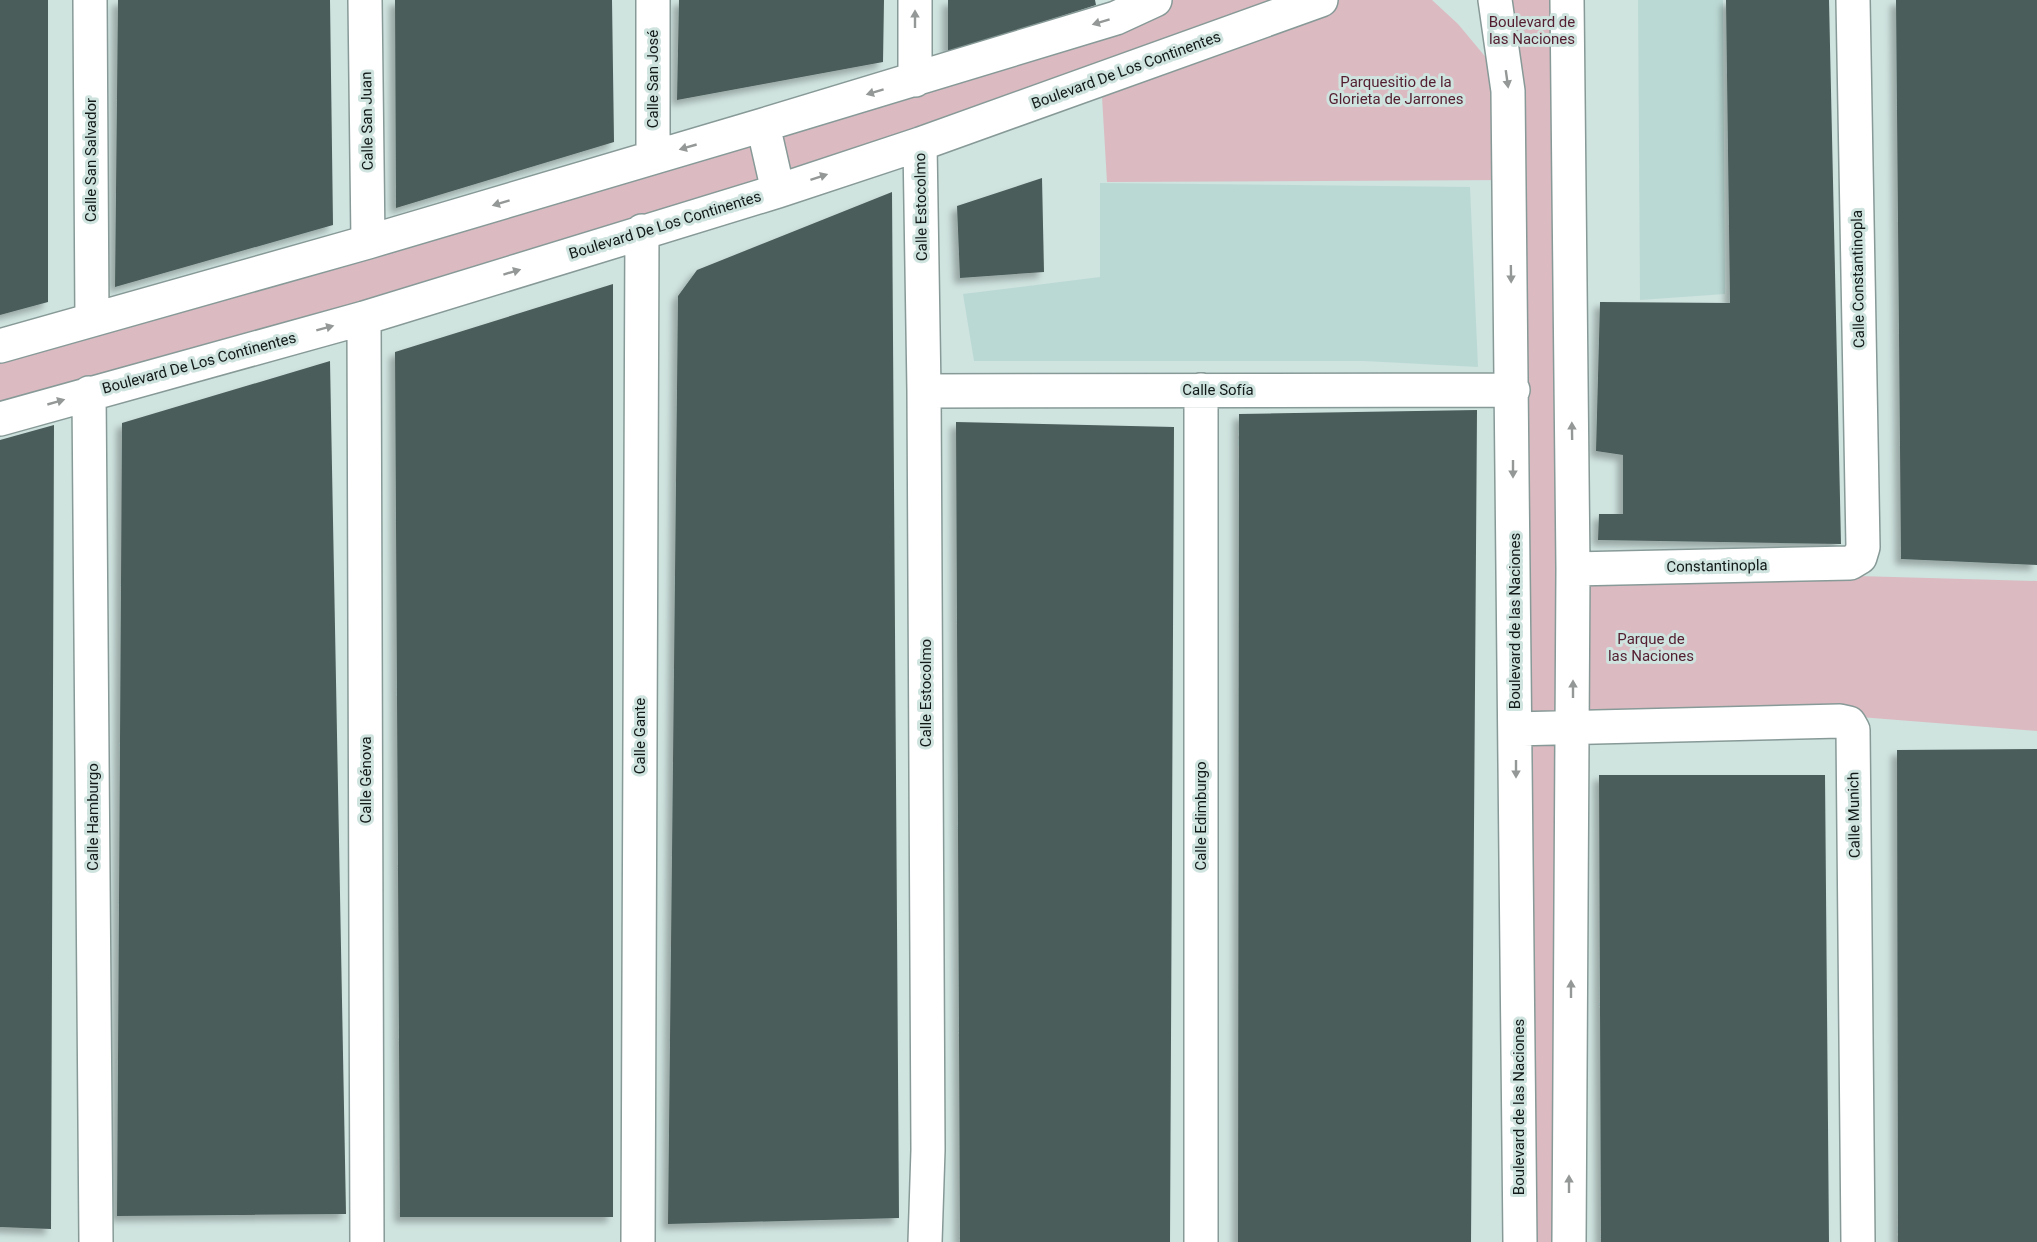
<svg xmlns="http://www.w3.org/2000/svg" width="2037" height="1242" font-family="Roboto,sans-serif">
<defs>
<filter id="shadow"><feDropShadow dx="-5.5" dy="5.5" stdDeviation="3" flood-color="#0004"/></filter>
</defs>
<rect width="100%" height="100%" fill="#cfe3df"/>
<!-- built -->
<path fill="#bbd9d4" d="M 1638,0 L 1723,0 L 1725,294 L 1640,300 Z
M 1100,183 L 1470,187 L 1478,367 L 1364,361 L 974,361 L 963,294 L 1100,277 Z"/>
<!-- green -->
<path fill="#dbbac1" d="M 1157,0 L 1432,0 L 1458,24 L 1488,60 L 1497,0 L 1562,0 L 1573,568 L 2037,581 L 2037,731 L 1860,717 L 1573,728 L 1569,1242 L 1520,1242 L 1510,180 L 1107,182 L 1101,79 L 0,418 L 0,345 Z"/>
<!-- building -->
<path fill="#4b5d5a" filter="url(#shadow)" d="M 0,0 L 48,0 L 48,302 L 0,315 Z
M 118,0 L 330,0 L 333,225 L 115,287 Z
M 395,0 L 612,0 L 614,142 L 396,208 Z
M 679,0 L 884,0 L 883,62 L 677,100 Z
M 948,0 L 1095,0 L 1096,5 L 948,52 Z
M 1726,0 L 1829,0 L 1841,544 L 1598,540 L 1599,514 L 1623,514 L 1623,455 L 1596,451 L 1600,302 L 1730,303 Z
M 1896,0 L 2037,0 L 2037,565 L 1901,559 Z
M 1042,178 L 1044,272 L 960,278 L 957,206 Z
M 892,192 L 899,1218 L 668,1224 L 678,296 L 697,270 Z
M 613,284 L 613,1217 L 400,1217 L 395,352 Z
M 330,361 L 346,1214 L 117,1216 L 122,423 Z
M 1477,410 L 1471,1242 L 1238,1242 L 1239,414 Z
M 956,422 L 1174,427 L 1170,1242 L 960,1242 Z
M 54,425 L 51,1229 L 0,1227 L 0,440 Z
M 2037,749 L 2037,1242 L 1898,1242 L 1897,750 Z
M 1599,775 L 1825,775 L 1829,1242 L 1601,1242 Z"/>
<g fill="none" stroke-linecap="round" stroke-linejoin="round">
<!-- minor casing -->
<g stroke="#879a97" stroke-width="36">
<path id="minor" d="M 90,0 L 92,320
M 365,0 L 368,242
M 653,0 L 653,157
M 1495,0 L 1508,91 L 1520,1242
M 1567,0 L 1573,569 L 1569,1242
M 915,80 L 915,0
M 763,125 L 778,191
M 920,144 L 924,391 L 928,1150 L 925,1242
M 364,318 L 367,1242
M 0,346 L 368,242 L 763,125 L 1116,18 L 1155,0
M 1201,390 L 1201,1242
M 924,391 L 1513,390
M 89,393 L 96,1242
M 0,419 L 364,318 L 778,191 L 920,144 L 1321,0
M 1573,569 L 1850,563 L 1860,557 L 1863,547 L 1853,0
M 1515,729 L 1840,721 L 1849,723 L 1853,730 L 1858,1242
M 638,1242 L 642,231"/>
</g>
<!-- minor -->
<use href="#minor" stroke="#fff" stroke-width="33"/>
</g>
<!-- one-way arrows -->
<defs><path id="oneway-solid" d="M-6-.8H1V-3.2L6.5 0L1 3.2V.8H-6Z" transform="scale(1.5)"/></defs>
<g fill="#949897">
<use href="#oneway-solid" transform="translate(915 19) rotate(-90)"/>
<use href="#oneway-solid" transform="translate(1101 22) rotate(163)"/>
<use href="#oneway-solid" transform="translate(1507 79) rotate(82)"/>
<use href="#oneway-solid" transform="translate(875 92) rotate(163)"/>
<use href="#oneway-solid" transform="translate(688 147) rotate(164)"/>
<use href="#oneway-solid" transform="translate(819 177) rotate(-18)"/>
<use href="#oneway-solid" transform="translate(501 203) rotate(163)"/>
<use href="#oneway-solid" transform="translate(512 272) rotate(-17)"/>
<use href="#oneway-solid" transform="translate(1511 274) rotate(89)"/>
<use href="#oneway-solid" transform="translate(325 328) rotate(-15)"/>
<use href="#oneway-solid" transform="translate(56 402) rotate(-16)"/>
<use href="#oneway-solid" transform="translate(1572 431) rotate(-91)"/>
<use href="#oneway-solid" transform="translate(1513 469) rotate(90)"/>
<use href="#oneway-solid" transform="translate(1573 689) rotate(-90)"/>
<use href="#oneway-solid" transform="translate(1516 769) rotate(90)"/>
<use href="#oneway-solid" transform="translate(1571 989) rotate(-90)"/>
<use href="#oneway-solid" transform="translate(1569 1184) rotate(-90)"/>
</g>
<g text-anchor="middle" stroke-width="6" stroke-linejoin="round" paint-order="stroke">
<!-- park labels -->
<g font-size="15" fill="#531e2f" stroke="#cfe3df">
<text x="1532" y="27">Boulevard de<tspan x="1532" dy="17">las Naciones</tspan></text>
<text x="1396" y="87">Parquesitio de la<tspan x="1396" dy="17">Glorieta de Jarrones</tspan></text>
<text x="1651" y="644">Parque de<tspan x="1651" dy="17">las Naciones</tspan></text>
</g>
<!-- street labels -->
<g font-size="15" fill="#121a18" stroke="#cfe3df">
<text transform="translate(1126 70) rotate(-20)" y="5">Boulevard De Los Continentes</text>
<text transform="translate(653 79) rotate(-90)" y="5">Calle San José</text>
<text transform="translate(367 121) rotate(-91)" y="5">Calle San Juan</text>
<text transform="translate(91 160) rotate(-90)" y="5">Calle San Salvador</text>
<text transform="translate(921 207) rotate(-91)" y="5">Calle Estocolmo</text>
<text transform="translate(665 225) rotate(-17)" y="5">Boulevard De Los Continentes</text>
<text transform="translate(1858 279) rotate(-91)" y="5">Calle Constantinopla</text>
<text transform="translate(199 363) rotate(-15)" y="5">Boulevard De Los Continentes</text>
<text x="1218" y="395">Calle Sofía</text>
<text transform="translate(1717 566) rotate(-1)" y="5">Constantinopla</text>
<text transform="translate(1515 621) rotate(-90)" y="5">Boulevard de las Naciones</text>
<text transform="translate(926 693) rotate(-90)" y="5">Calle Estocolmo</text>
<text transform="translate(640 736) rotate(-90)" y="5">Calle Gante</text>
<text transform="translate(366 780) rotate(-90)" y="5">Calle Génova</text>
<text transform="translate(1854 815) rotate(-91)" y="5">Calle Munich</text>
<text transform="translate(1201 816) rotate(-90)" y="5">Calle Edimburgo</text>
<text transform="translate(93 817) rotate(-90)" y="5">Calle Hamburgo</text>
<text transform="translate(1519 1107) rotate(-90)" y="5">Boulevard de las Naciones</text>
</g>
</g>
</svg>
